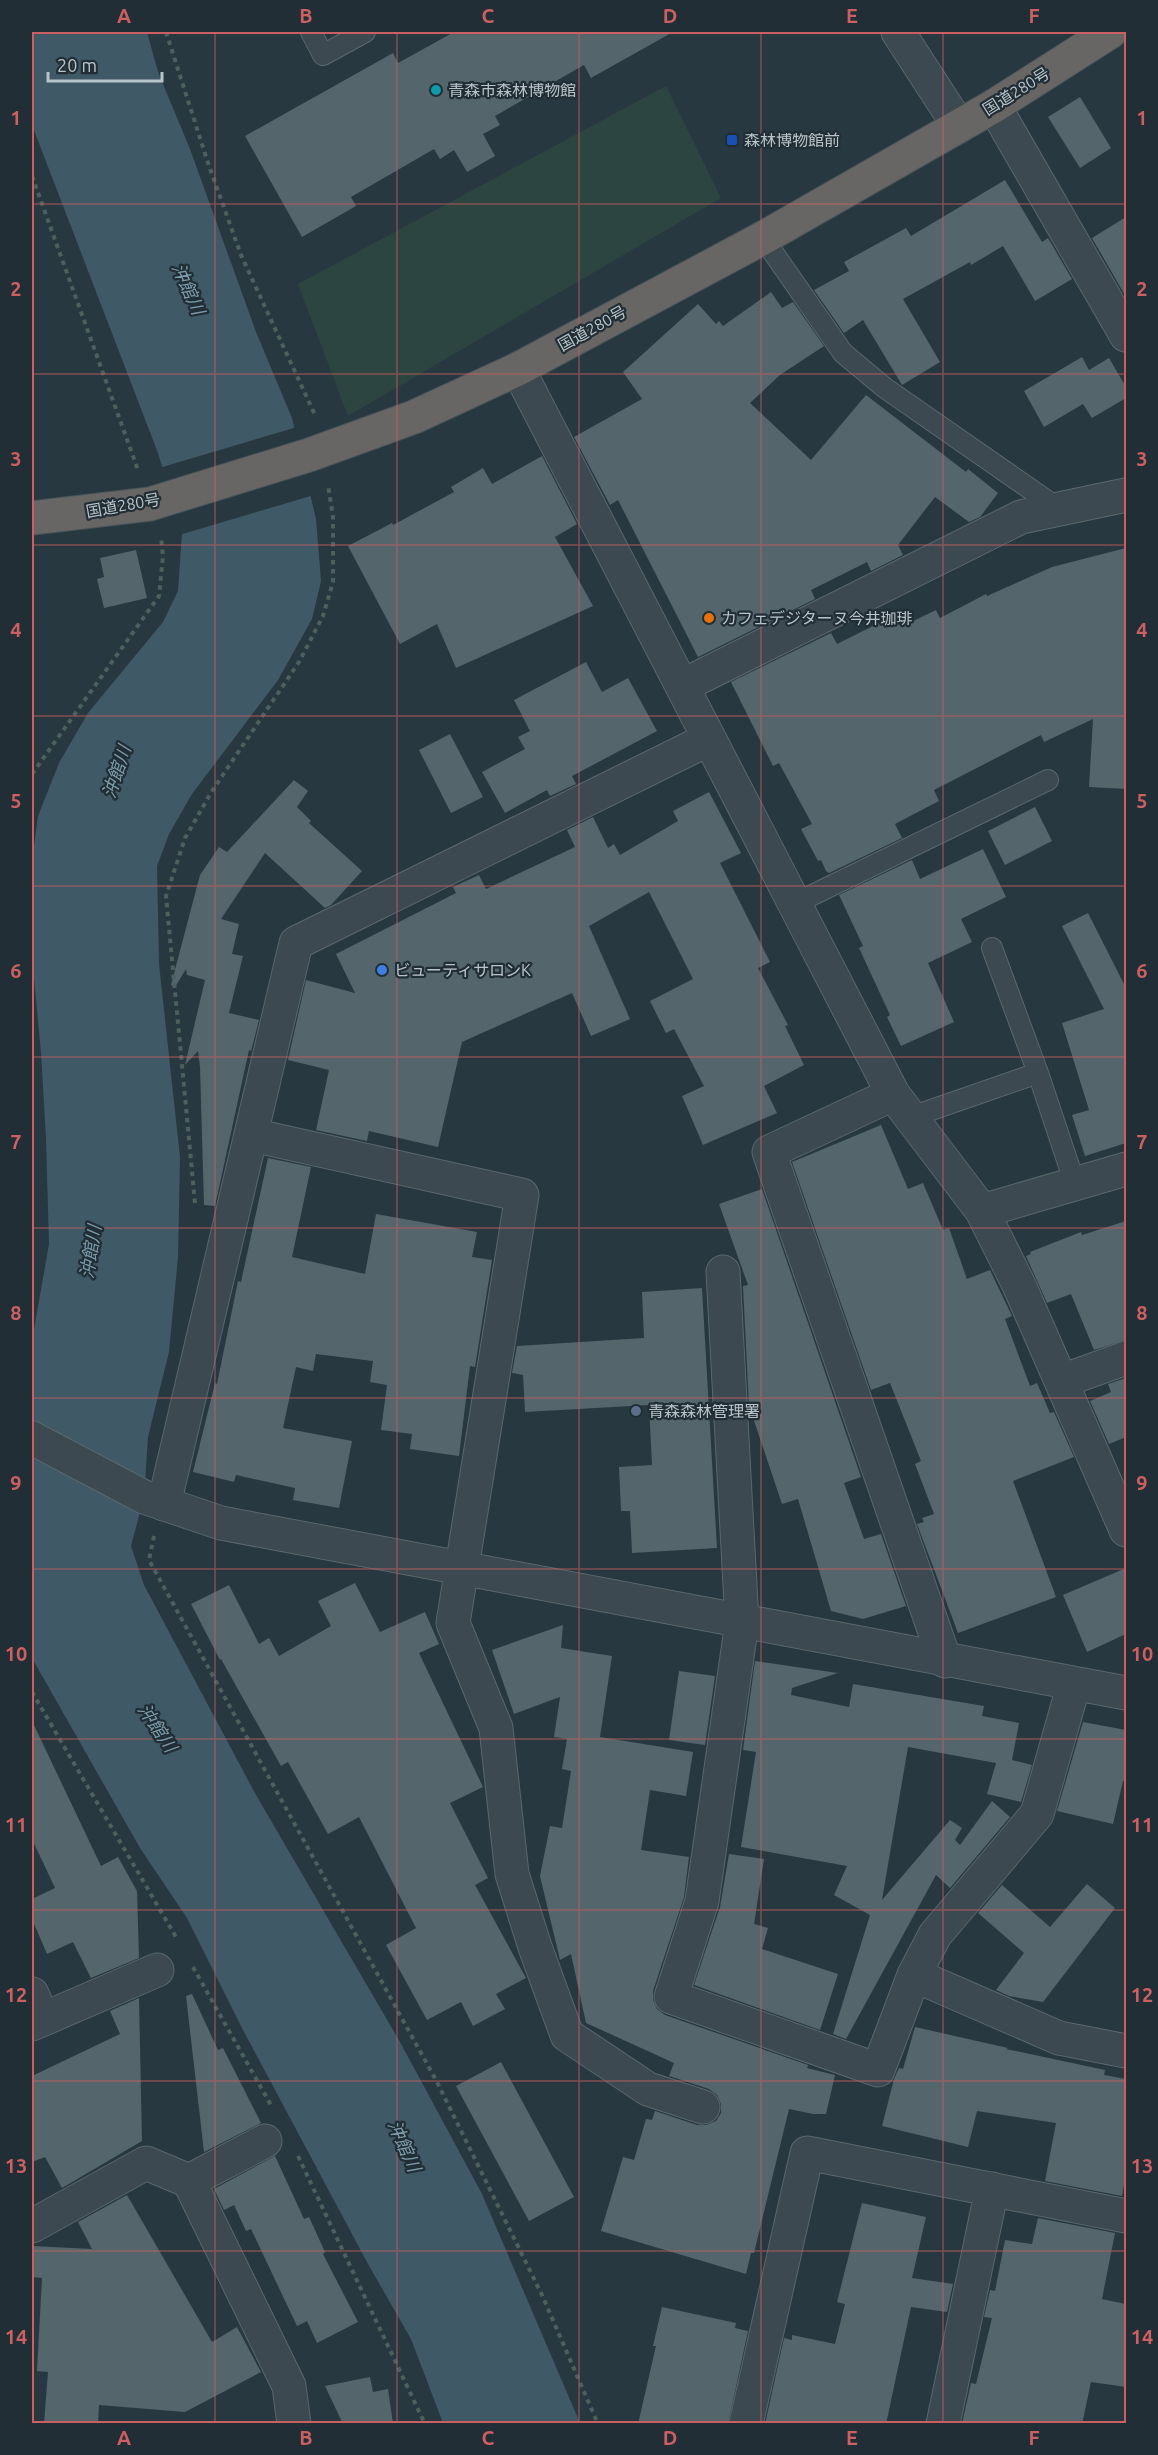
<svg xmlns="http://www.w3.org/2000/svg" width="1158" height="2455" font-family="Ubuntu,'Noto Sans JP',sans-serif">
<rect width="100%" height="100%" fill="#283840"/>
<!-- green -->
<path fill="#2d4540" d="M 666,86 L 721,198 L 348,416 L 298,284 Z"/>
<!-- water -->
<path fill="#405967" d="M 32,32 L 147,32 L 158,72 L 190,149 L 256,332 L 292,418 L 316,519 L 321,581 L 312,619 L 278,680 L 192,794 L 169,834 L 157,866 L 159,964 L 180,1157 L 178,1257 L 169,1352 L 148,1437 L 144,1497 L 131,1546 L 144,1585 L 256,1795 L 400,2042 L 482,2194 L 580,2423 L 443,2423 L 411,2339 L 368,2264 L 243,2030 L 187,1918 L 140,1848 L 32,1658 L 32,1341 L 49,1244 L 46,1138 L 41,1053 L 32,956 L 32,862 L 38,816 L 59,763 L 88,713 L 163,622 L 178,591 L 182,533 L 158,453 L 32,125 Z"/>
<!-- pier -->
<path fill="#283840" d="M 297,427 L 314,495 L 179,535 L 159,468 Z"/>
<!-- building -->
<path fill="#54656c" d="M 454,32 L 673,32 L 591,78 L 584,65 L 495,116 L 500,125 L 483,134 L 495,156 L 467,172 L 454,150 L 440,159 L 434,149 L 351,197 L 356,206 L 302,237 L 245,136 L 393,53 L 398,63 Z
M 1080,97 L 1111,148 L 1080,168 L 1048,117 Z
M 1005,180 L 1042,242 L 1048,238 L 1072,279 L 1035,301 L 1003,246 L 971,265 L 970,262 L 903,299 L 940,362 L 902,385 L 863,320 L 844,333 L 814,290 L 849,271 L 844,262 L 906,228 L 911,236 Z
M 1126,217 L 1126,297 L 1092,238 Z
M 771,292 L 782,308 L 793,302 L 824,346 L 780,375 L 750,403 L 811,460 L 866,395 L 966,472 L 968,469 L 998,493 L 980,517 L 969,522 L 935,497 L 898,545 L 903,555 L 871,571 L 867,562 L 811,590 L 815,599 L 698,657 L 618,500 L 610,505 L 574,437 L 642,399 L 623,372 L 698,304 L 716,324 L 719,321 L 723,326 Z
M 1082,357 L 1089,370 L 1109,358 L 1126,387 L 1126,398 L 1092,418 L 1083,404 L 1044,427 L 1024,391 Z
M 542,456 L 577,524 L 555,537 L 593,606 L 456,668 L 437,624 L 400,644 L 348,546 L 392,523 L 393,525 L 454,492 L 451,487 L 483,468 L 492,484 Z
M 1126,548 L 1126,789 L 1089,787 L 1093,719 L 1044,742 L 1041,735 L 934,790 L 939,801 L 895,824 L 902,838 L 829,873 L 826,871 L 821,860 L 818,861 L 801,829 L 812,824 L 779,763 L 773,766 L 731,682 L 831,633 L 837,644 L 897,614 L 903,626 L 936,610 L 940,618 L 986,594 L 987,596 L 1052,567 Z
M 136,550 L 147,598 L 104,608 L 97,579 L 104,577 L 100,558 Z
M 586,662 L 602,692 L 628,678 L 657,731 L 572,776 L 576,784 L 550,796 L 547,790 L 505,813 L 482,772 L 525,749 L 518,737 L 530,731 L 514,700 Z
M 450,734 L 483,797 L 451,813 L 419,750 Z
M 294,780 L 308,791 L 297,807 L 311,821 L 309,823 L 362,871 L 331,905 L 325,908 L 265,853 L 221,919 L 239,924 L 232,954 L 243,956 L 229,1013 L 259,1020 L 251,1051 L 249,1050 L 215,1206 L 204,1205 L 200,1067 L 198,1051 L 185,1065 L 205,980 L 187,975 L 186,969 L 175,987 L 171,985 L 200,875 L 219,847 L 227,852 Z
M 709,792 L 741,853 L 720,863 L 770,962 L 758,968 L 788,1025 L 785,1026 L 804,1065 L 764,1086 L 777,1113 L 703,1145 L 682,1096 L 704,1086 L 674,1029 L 666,1033 L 650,1001 L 693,979 L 649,892 L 589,926 L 630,1019 L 591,1036 L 572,993 L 462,1042 L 438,1147 L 369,1131 L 367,1141 L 316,1130 L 329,1070 L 288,1060 L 306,980 L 355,993 L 336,954 L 456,893 L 453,887 L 479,875 L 486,889 L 575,847 L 567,830 L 593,817 L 608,848 L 614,844 L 620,855 L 678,821 L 673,811 Z
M 1035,807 L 1052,841 L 1005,865 L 988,831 Z
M 983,849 L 1006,897 L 961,919 L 972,942 L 928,963 L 954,1022 L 901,1046 L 887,1017 L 890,1015 L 859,948 L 863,946 L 839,895 L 912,860 L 920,879 Z
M 1088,913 L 1126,988 L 1126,1143 L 1085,1156 L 1072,1115 L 1089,1110 L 1062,1023 L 1104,1009 L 1062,926 Z
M 881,1125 L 908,1189 L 923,1183 L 943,1230 L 949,1228 L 967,1279 L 990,1270 L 1012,1316 L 1005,1319 L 1030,1386 L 1037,1383 L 1050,1413 L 1054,1412 L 1074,1457 L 1013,1481 L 1056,1597 L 958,1633 L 917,1524 L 924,1522 L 922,1518 L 934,1514 L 915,1464 L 921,1461 L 890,1383 L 871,1390 L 792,1162 Z
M 268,1158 L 311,1167 L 292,1257 L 365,1274 L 376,1214 L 477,1232 L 472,1257 L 492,1260 L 475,1367 L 470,1366 L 459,1456 L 410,1449 L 412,1434 L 381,1430 L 387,1385 L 370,1382 L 373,1361 L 316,1354 L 313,1371 L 296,1367 L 283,1428 L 352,1441 L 339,1508 L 293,1500 L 295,1488 L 236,1475 L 234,1482 L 193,1472 L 215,1383 L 217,1384 L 238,1281 L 241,1282 Z
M 762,1189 L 861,1477 L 844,1483 L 864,1539 L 881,1534 L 906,1606 L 863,1619 L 831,1611 L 798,1499 L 782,1504 L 749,1406 L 743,1286 L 748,1285 L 719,1204 Z
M 1126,1221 L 1126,1340 L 1094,1350 L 1071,1294 L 1047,1303 L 1026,1256 L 1031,1254 L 1030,1252 L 1081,1232 L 1082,1235 Z
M 702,1288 L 717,1548 L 632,1553 L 630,1511 L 621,1511 L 619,1467 L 652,1465 L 649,1405 L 525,1412 L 523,1375 L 512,1373 L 517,1346 L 644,1338 L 642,1292 Z
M 1126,1378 L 1126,1437 L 1109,1444 L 1090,1401 L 1111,1392 L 1108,1384 Z
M 1126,1568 L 1126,1634 L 1087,1652 L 1063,1595 Z
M 355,1583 L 380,1632 L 425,1612 L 439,1644 L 419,1653 L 483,1787 L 450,1803 L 488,1878 L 475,1885 L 526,1978 L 496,1994 L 505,2009 L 473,2026 L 461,2002 L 427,2020 L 386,1945 L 416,1928 L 359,1817 L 328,1834 L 288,1762 L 281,1766 L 221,1659 L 220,1660 L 191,1604 L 229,1585 L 259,1644 L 269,1638 L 279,1656 L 331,1626 L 318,1601 Z
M 563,1625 L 561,1648 L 612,1656 L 600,1737 L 693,1752 L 686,1796 L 650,1790 L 641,1850 L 689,1857 L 684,1897 L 653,1991 L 653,2000 L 657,2009 L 665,2015 L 808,2065 L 807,2068 L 835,2075 L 826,2114 L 813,2114 L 789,2109 L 754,2253 L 751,2253 L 746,2274 L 601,2231 L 623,2157 L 634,2160 L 646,2119 L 652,2120 L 655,2111 L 697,2125 L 706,2125 L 716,2121 L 721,2113 L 721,2104 L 717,2095 L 709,2089 L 669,2076 L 674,2063 L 586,2023 L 571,1954 L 560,1960 L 540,1876 L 550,1826 L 562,1828 L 571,1771 L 562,1769 L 567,1739 L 554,1737 L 560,1697 L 514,1714 L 492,1650 Z
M 755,1661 L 838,1673 L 792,1688 L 791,1695 L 849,1707 L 853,1684 L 984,1706 L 982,1716 L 1019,1723 L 1012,1760 L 1032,1765 L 1021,1802 L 987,1794 L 996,1763 L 908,1747 L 882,1900 L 950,1820 L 962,1828 L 955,1840 L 960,1845 L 992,1801 L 1010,1817 L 950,1888 L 936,1875 L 846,2039 L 833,2034 L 870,1915 L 834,1895 L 847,1866 L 741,1847 L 756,1752 L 743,1750 Z
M 679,1671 L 715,1676 L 705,1745 L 669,1740 Z
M 32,1721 L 101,1866 L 118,1857 L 137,1891 L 139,1958 L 91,1978 L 73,1942 L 47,1954 L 32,1919 L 32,1899 L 55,1888 L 32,1839 Z
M 1083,1722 L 1126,1730 L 1126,1782 L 1123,1781 L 1113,1824 L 1057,1811 Z
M 729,1854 L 764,1859 L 754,1924 L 768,1928 L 762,1949 L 838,1974 L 820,2030 L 694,1985 L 720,1907 Z
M 1087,1884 L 1115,1908 L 1043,2002 L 1009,1996 L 996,1990 L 1024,1953 L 978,1913 L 1002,1885 L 1050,1927 Z
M 192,1994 L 218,2050 L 223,2048 L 261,2123 L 204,2152 L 186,1996 Z
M 139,1998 L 142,2141 L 62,2188 L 45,2157 L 32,2162 L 32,2076 L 120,2034 L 110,2011 Z
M 915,2027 L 1008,2048 L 1006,2049 L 1105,2070 L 1104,2075 L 1126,2079 L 1126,2174 L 1122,2196 L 1045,2181 L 1056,2123 L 977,2111 L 968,2147 L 882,2126 L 894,2079 L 899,2068 L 903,2069 Z
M 501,2062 L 574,2197 L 529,2221 L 456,2086 Z
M 275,2156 L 304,2219 L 309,2217 L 325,2252 L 323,2254 L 358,2322 L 317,2343 L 307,2321 L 297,2326 L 251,2229 L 246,2231 L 234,2205 L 224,2210 L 214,2189 Z
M 127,2195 L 212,2342 L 237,2327 L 261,2372 L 185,2412 L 99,2405 L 98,2424 L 44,2424 L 48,2372 L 37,2371 L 42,2278 L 32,2277 L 32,2246 L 92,2249 L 78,2222 Z
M 862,2203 L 926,2217 L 912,2278 L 953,2284 L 947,2312 L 911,2307 L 886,2424 L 765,2424 L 784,2338 L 792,2340 L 792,2335 L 835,2344 L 845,2304 L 837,2302 Z
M 1038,2218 L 1115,2233 L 1102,2299 L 1126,2304 L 1126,2387 L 1091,2382 L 1082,2424 L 962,2424 L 971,2383 L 976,2384 L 992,2318 L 984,2317 L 990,2290 L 995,2291 L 1005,2240 L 1032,2244 Z
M 662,2307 L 736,2323 L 735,2328 L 748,2331 L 728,2424 L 638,2424 L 656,2346 L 653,2346 Z
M 370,2377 L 373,2392 L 388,2389 L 393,2424 L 343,2424 L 325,2386 Z"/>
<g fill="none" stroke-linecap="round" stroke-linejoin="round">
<!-- service casing -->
<g stroke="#5a676d" stroke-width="22">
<path id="service" d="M 311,32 L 323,55 L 365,32
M 763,238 L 843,353 L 885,388 L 1059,509
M 794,904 L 1048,780
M 992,948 L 1038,1073 L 1075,1184
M 911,1117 L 1038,1073"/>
</g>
<!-- minor casing -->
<g stroke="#5a676d" stroke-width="35">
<path id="minor" d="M 994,106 L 1126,335
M 518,369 L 893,1094 L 982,1211 L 1019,1285 L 1126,1530
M 682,686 L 1021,517 L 1126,495
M 893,1094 L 769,1152 L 945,1661
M 252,1135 L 522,1195 L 453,1623 L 496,1728 L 512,1874 L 535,1947 L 567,2035 L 648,2089 L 703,2107
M 982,1211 L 1126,1169
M 723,1272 L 742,1622 L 702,1901 L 671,1997 L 878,2070 L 914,1975 L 935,1935 L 1037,1814 L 1074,1684
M 1062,1381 L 1126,1358
M 164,1504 L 296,943 L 709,739
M 914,1975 L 1059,2038 L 1126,2051
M 32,1994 L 43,2019
M 32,2024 L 157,1970
M 189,2181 L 265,2141
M 32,2226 L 146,2163 L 189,2181 L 289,2386 L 294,2424
M 746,2424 L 807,2153 L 1126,2216
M 943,2424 L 992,2189"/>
</g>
<!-- tertiary casing -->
<g stroke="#5a676d" stroke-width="35">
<path id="tertiary" d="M 898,32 L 959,126
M 32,1438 L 144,1497 L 221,1523 L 1126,1693"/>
</g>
<!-- trunk casing -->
<g stroke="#47545a" stroke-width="35">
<path id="trunk" d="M 32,518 L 150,504 L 309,455 L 414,417 L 518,369 L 763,238 L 994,106 L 1110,32"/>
</g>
<!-- path -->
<path stroke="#4c615e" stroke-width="4" stroke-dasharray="4.5 4.5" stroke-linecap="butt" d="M 166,32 L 208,163 L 241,255 L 315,415
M 32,176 L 138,470
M 32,774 L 159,596 L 163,556 L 161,537
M 32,1098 L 32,1240
M 195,1203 L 166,896 L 185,838 L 212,791 L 299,662 L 323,616 L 333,582 L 333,517 L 328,485
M 154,1536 L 149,1560 L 437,2082 L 542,2295 L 598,2424
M 32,1692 L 176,1937
M 193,1967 L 272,2107
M 298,2156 L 425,2424"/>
<!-- service -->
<use href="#service" stroke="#3c4950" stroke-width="20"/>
<!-- minor -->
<use href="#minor" stroke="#3c4950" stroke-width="33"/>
<!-- tertiary -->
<use href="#tertiary" stroke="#3c4950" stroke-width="33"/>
<!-- trunk -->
<use href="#trunk" stroke="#686664" stroke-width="33"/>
</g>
<!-- grid -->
<path fill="none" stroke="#cc5f61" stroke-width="1.5" stroke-opacity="0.55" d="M 215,32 L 215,2424M 397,32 L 397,2424M 579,32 L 579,2424M 761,32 L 761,2424M 943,32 L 943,2424M 32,204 L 1126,204M 32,374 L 1126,374M 32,545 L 1126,545M 32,716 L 1126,716M 32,886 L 1126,886M 32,1057 L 1126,1057M 32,1228 L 1126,1228M 32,1398 L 1126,1398M 32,1569 L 1126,1569M 32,1739 L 1126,1739M 32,1910 L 1126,1910M 32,2081 L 1126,2081M 32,2251 L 1126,2251"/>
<!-- markers -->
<circle fill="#0f9aa8" stroke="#212e35" stroke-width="2" cx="436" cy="90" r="6"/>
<rect fill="#1a4fb4" stroke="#212e35" stroke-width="2" x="726" y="134" width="12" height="12" rx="3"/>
<circle fill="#e8710a" stroke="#212e35" stroke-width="2" cx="709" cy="618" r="6"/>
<circle fill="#3f7fe0" stroke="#212e35" stroke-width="2" cx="382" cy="970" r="6"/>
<circle fill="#5c6f8a" stroke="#212e35" stroke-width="2" cx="636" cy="1411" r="6"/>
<g text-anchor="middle" stroke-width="4.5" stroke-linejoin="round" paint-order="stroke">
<!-- poi labels -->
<g font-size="16" fill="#b9c4ca" stroke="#212e35" text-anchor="start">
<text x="448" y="96">青森市森林博物館</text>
<text x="744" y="146">森林博物館前</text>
<text x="721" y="624">カフェデジターヌ今井珈琲</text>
<text x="394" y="976">ビューティサロンK</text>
<text x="648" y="1417">青森森林管理署</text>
</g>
<!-- street labels -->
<g font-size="16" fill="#b9c4ca" stroke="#212e35">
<text transform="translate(1016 91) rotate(-32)" y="6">国道280号</text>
<text transform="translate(592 328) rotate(-29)" y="6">国道280号</text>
<text transform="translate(123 505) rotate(-10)" y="6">国道280号</text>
</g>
<!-- water labels -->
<g font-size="18" font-style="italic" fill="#7c9baa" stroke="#212e35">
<text transform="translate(188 289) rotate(66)" y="6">沖館川</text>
<text transform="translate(117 772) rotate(-72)" y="6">沖館川</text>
<text transform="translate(91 1252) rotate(-81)" y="6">沖館川</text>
<text transform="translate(157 1728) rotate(56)" y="6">沖館川</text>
<text transform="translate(404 2146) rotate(66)" y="6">沖館川</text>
</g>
</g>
<!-- border -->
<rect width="1158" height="2455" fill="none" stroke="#212e35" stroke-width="66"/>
<!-- scale -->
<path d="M48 72v9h114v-9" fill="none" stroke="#b9c4ca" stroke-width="3"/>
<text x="57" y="72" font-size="18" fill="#b9c4ca" stroke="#212e35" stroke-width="4.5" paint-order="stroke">20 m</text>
<rect x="33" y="33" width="1092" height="2389" fill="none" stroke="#cc5f61" stroke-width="2"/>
<g font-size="20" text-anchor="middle" font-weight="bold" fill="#cc5f61">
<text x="124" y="23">A</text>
<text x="306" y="23">B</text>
<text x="488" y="23">C</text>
<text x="670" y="23">D</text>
<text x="852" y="23">E</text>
<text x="1034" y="23">F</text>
<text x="16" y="125">1</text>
<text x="1142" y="125">1</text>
<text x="16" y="296">2</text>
<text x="1142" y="296">2</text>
<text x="16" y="466">3</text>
<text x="1142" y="466">3</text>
<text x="16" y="637">4</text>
<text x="1142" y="637">4</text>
<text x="16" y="808">5</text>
<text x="1142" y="808">5</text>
<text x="16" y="978">6</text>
<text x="1142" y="978">6</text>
<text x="16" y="1149">7</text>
<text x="1142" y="1149">7</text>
<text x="16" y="1320">8</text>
<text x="1142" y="1320">8</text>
<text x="16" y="1490">9</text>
<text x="1142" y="1490">9</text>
<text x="16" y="1661">10</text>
<text x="1142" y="1661">10</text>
<text x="16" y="1832">11</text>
<text x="1142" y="1832">11</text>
<text x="16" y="2002">12</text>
<text x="1142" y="2002">12</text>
<text x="16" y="2173">13</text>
<text x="1142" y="2173">13</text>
<text x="16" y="2344">14</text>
<text x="1142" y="2344">14</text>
<text x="124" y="2445">A</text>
<text x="306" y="2445">B</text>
<text x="488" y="2445">C</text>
<text x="670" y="2445">D</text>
<text x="852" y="2445">E</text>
<text x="1034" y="2445">F</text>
</g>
</svg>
